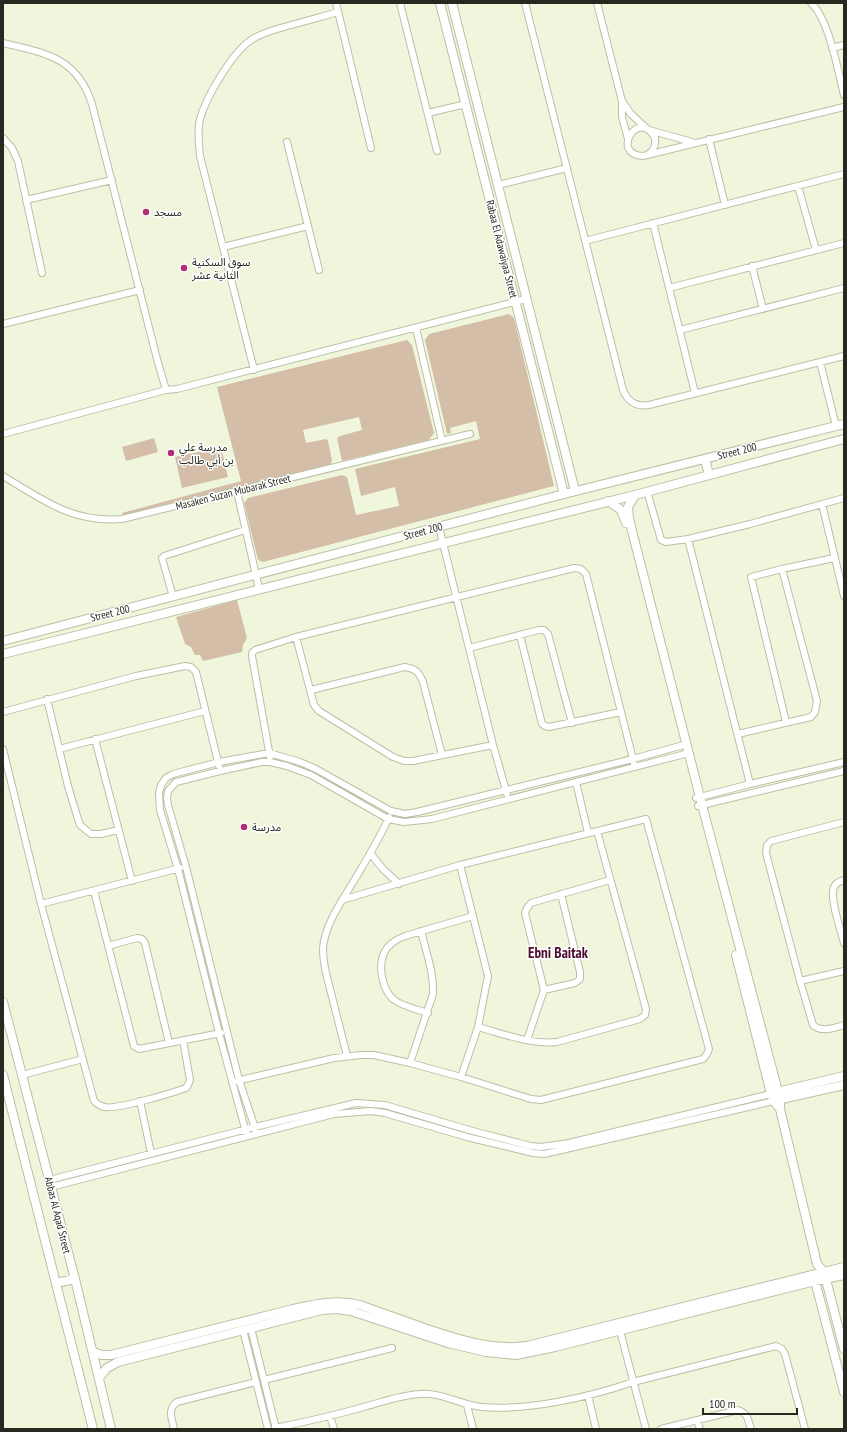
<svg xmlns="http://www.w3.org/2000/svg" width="847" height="1432" font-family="'PT Sans Narrow','Noto Sans Arabic',sans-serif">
<rect width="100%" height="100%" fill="#eff6db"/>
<!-- green -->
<path fill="#d4bea8" d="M 509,314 L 514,318 L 554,486 L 263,562 L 258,560 L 244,503 L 248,498 L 342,475 L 347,477 L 356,515 L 399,506 L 395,487 L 361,496 L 355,469 L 480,439 L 476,421 L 450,428 L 451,433 L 447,434 L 425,340 L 429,334 Z
M 407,340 L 412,345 L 434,433 L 429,440 L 342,461 L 337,438 L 340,436 L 362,430 L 359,417 L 303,430 L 306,443 L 326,439 L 328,441 L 332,460 L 331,464 L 124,518 L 122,513 L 241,481 L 217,387 Z
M 154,438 L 158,452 L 126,461 L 122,447 Z
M 221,447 L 228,477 L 182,488 L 175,457 Z
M 237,600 L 247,638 L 243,645 L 242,652 L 203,661 L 200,655 L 195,655 L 191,647 L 185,644 L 176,617 Z"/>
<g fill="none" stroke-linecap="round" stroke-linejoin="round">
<!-- minor casing -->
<g stroke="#bac0a6" stroke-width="8">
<path id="minor" d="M 336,3 L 371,148
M 400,3 L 437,151
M 525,3 L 623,390 C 628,402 636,407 649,405 L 844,356
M 597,3 L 622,101 L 622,117 L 628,139
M 811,3 C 829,19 838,71 844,95
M 3,43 C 45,53 77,57 92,104 L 157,359 L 166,390 L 177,389 L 526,299
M 832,48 L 844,45
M 622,101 L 631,114 L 646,128
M 428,113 L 466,104
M 649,130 L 692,142
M 3,138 L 12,148 L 18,161 L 42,273
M 709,139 L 725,205
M 287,142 L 319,270
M 647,155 C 654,151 656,146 655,138 C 638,107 610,155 643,156 L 844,107
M 498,185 L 567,168
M 798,186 L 816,250
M 26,200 L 112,180
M 653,223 L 695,393
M 585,241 L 844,174
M 223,247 L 308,226
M 752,266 L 763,309
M 669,288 L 844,243
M 3,324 L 140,290
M 416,328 L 442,441
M 680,330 L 844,288
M 820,362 L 836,426
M 254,370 L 200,156 C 199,143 197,131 200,119 C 206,97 232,53 251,40 C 263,32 278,29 291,25 C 307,21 323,16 338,12
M 3,434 L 166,390
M 3,476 C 43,500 72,523 122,519 L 470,434
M 237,491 L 259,589
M 647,491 L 661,540 L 666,542 L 688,539
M 822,504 L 844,596
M 439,527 L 493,745 L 507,794
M 173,597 L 162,558 L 164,556 L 245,530
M 520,635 L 542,724 L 545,726 L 549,727 L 621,712
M 296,637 L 314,705 L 319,711 L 393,757 L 404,761 L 413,761 L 493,745
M 469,648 L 539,630 L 544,630 L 548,634 L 572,723
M 311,690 L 405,667 C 416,669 419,672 423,682 L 442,755
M 47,699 L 68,786 L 77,816 L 80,825 L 91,834 L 101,834 L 118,830
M 3,712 L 136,676 L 185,666 L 191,667 L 196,672 L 219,766
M 786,722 L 751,577 L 782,569 L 834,558
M 738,734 L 811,717 L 815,712 L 817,701 L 782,569
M 95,739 L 132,881
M 3,749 L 41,904 L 94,1101 C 97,1104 100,1106 104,1107 C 116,1110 172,1093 186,1088 L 188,1085 L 190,1080 L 183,1040
M 59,749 L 205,711
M 270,757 L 252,656 L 252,653 L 255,650 L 296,637 L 574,568 L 581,569 L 586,574 L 634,763
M 576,782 L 588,833
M 750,784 L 688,539 L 750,524 L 844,498
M 696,798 L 750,784 L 844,762
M 698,806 L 844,771
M 844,822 L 771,841 L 767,845 L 766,853 L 800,981 L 813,1025 C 822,1033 833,1028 844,1025
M 370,853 L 383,869 L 399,884
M 460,865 L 488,976 L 478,1027 L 461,1077
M 844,880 C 840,881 836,883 834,887 C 829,897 841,931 844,943
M 94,891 L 134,1046 L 139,1049 L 221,1033
M 41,904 L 180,868
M 108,946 L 137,938 L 142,939 L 145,943 L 169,1043
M 800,981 L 844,971
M 544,990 L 575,983 L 580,979 L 580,972 L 561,894
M 428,1013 C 416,1009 403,1007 393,999 C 382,989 378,966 384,953 C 388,944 397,939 405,936 L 473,916
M 478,1027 C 504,1034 531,1045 557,1042 L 640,1019 L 645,1015 L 646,1009 L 597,831
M 527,1040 L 544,990 L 525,913 L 527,908 L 531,903 L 610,880
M 347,1056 L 326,973 C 324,964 323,956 323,948 C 325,925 340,904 352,884 C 365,862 379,840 389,817
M 410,1063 L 433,994 C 434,972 426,952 421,931
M 22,1075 L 83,1059
M 232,1082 L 334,1058 L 361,1055 L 374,1055 L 410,1063 L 461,1077 L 531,1099 L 541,1100 L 703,1059 L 707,1054 L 709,1049 L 646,819 L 460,865 L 342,900
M 140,1101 L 151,1153
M 257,1134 L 239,1080 L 186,867 L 168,805 L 167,798 L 168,791 L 176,782 L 220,771 L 262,762 L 270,762 L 287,766 L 311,775 L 388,819 L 404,822 L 432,819 L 689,753
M 247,1136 L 219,1033 L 178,869 L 160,810 L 159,793 L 161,785 L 166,778 L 173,774 L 219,762 L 269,753 L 300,762 L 316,769 L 391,811 L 405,814 L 417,812 L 633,759 L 687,744
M 49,1180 L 255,1127 L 356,1103 L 385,1105 L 469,1130 L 531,1146 L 541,1147 L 569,1143 L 771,1094
M 51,1187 L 334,1114 L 371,1111 L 385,1113 L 467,1137 L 533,1153 L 544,1154 L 774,1101
M 251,1328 L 276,1429
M 243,1330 L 268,1429
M 620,1331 L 646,1429
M 264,1380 L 392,1348
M 588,1395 L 596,1429
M 467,1405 L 473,1429
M 330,1416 L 334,1429
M 697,1420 L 700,1429
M 275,1428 C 305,1422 335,1415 364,1407 C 382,1402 401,1395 420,1394 C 442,1392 460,1405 482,1407 C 528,1411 590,1397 633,1382 L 776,1346 L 782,1349 L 785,1354 L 805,1429
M 174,1429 C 172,1419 167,1409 177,1402 L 256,1382
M 661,1429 L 738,1410 C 748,1413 748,1420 751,1429"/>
</g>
<!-- tertiary casing -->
<g stroke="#bac0a6" stroke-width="10">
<path id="tertiary" d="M 440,3 L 564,494
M 452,3 L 575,491
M 705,459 L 709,475
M 635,495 L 628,507 L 629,519 L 702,805 L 780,1099 L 780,1109 L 817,1264 L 824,1272 L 844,1349
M 608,501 L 621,510 L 626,523
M 3,641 L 564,494 L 844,424
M 3,654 L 635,495 L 844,439
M 736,955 L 771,1094 L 774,1101 L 780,1109
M 3,1002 L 75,1279 L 111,1429
M 3,1075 L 93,1429
M 773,1093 L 844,1076
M 777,1100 L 844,1085
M 814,1277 L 844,1392
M 56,1283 L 75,1279
M 93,1352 L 102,1355 L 111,1355 L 293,1309 C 316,1304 336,1299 360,1305 C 381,1313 403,1320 424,1328 C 458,1339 491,1351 527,1346 L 844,1267
M 99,1378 L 107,1368 L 118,1362 L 322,1310 L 336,1309 L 351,1311 L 448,1343 L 486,1352 L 516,1355 L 555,1347 L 815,1281 L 844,1275"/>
</g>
<!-- minor -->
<use href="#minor" stroke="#fff" stroke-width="6"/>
<!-- tertiary -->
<use href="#tertiary" stroke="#fff" stroke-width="8"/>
</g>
<!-- markers -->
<g fill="#b32d71" stroke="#fff" stroke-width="1.5">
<circle cx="146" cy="212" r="4"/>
<circle cx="184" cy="268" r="4"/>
<circle cx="171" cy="453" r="4"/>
<circle cx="244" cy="827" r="4"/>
</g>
<g text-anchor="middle" stroke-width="3" stroke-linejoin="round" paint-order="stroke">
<!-- poi labels -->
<g font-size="11" fill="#26291f" stroke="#fff" text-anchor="start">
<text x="154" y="216">مسجد</text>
<text x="192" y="266">سوق السكنية<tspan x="192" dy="13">الثانية عشر</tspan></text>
<text x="179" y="451">مدرسة علي<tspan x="179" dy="13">بن أبي طالب</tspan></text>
<text x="252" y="831">مدرسة</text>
</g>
<!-- street labels -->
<g font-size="11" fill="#26291f" stroke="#fff">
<text transform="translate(502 249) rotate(76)" y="4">Rabaa El Adawaiyaa Street</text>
<text transform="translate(737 451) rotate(-14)" y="4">Street 200</text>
<text transform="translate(233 492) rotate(-14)" y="4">Masaken Suzan Mubarak Street</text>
<text transform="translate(423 531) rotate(-15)" y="4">Street 200</text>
<text transform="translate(110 613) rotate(-14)" y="4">Street 200</text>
<text transform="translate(58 1215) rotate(76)" y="4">Abbas Al Aqad Street</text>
</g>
<!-- district labels -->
<g font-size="15" font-weight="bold" fill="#4d0d2e" stroke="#fff">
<text x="558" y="958">Ebni Baitak</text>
</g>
</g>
<!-- border -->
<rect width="847" height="1432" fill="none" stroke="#26291f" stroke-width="8"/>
<!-- scale -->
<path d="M703 1408v6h94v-6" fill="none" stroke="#26291f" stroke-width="2"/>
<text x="709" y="1408" font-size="12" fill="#26291f" stroke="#ffffff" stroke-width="3" paint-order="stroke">100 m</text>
</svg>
